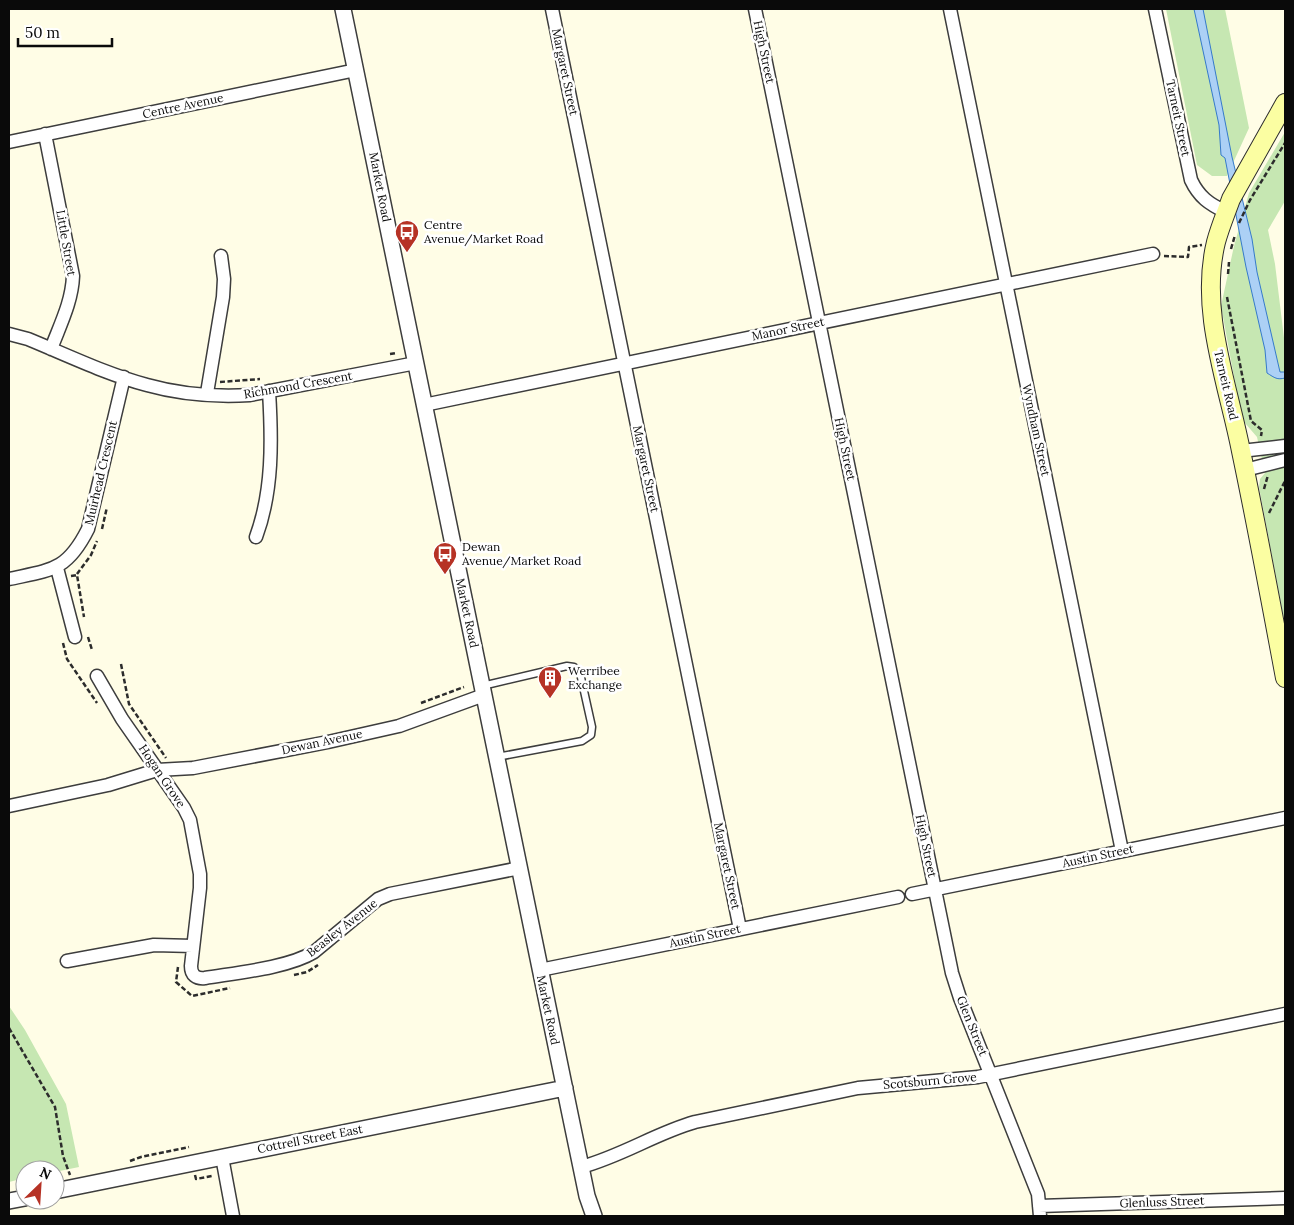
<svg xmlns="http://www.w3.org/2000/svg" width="1294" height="1225" font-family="Lora,serif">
<rect width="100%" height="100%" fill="#fffde6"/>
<!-- green -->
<path fill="#c6e7b2" d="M 1166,9 L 1225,9 L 1249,128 L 1227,176 L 1212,176 L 1197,165 Z
M 1285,132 L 1285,201 L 1268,230 L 1275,264 L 1285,346 L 1285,626 L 1259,487 L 1260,479 L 1265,473 L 1257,437 L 1245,423 L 1241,415 L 1221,306 L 1234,246 L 1249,193 Z
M 9,1006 L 25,1030 L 66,1104 L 79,1167 L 55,1172 L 55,1170 L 25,1170 L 25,1178 L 9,1182 Z"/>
<!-- water -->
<path fill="#acd0f5" stroke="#357aca" d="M 1194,9 L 1203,9 L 1232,157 L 1252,239 L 1257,272 L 1280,372 L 1285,372 L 1285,378 C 1277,380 1275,378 1267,373 L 1265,350 L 1246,267 L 1225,158 L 1221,155 L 1219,125 Z"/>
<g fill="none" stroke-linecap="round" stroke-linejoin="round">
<!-- service casing -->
<g stroke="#3d3d3d" stroke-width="9">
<path id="service" d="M 482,686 L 567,666 L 574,667 L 580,673 L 592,727 L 591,735 L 582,741 L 497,757"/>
</g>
<!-- minor casing -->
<g stroke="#3d3d3d" stroke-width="15">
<path id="minor" d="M 552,9 L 740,929
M 755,9 L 952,973 L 960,998 L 1038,1194 L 1040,1216
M 950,9 L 1122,851
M 1155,9 L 1191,180 C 1199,197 1209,204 1226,212
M 45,134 L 73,276 C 72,302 60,325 51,349
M 9,142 L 356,70
M 9,334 L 28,339 C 67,355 106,374 147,385 C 179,394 216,397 250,395 L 416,363
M 207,393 L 223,297 L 224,279 L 221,256
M 424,405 L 1153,254
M 1241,451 L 1285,446
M 1245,470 L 1285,460
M 256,537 C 273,491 272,440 269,391
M 57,568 L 75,637
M 9,579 C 51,570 67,571 88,529 L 124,377
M 97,676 L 122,719 L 184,808 L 190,820 L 200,874 L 200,888 L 191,966 C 191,975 196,979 205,978 C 235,973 288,968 314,952 L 378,899 L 390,894 L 520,868
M 9,806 L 108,785 L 157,770 L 193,768 L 328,742 L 399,726 L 484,695
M 912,894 L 1285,818
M 67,961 L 154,945 L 193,946
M 540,970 L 898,897
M 222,1157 L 233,1216
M 581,1167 C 622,1156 656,1133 695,1122 L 858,1088 L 978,1077 L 1285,1014
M 1039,1206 L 1285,1198"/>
</g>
<!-- tertiary casing -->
<g stroke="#3d3d3d" stroke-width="18">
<path id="tertiary" d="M 343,9 L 570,1114 L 587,1196 L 594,1216
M 55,1191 L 565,1088
M 9,1201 L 25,1198"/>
</g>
<!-- secondary casing -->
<g stroke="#2c2c2c" stroke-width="20">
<path id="secondary" d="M 1285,103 L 1231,199 C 1226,213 1220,227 1216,242 C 1199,311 1228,384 1241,451 C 1257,527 1271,603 1285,678"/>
</g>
<!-- path -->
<path stroke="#2c2c2c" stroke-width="2.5" stroke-dasharray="5 2.5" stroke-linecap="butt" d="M 1239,223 L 1250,200 L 1285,143
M 1231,249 L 1235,235
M 1164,256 L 1188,257 L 1189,247 L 1202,245
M 1228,274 L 1229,262
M 1227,297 L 1251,421 L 1262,430 L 1261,436
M 390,354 L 396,353
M 220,382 L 260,379
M 1264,489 L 1268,475
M 1269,513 L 1285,481
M 102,529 L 107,507
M 77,574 L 91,555 L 97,541
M 71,576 L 77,575 L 84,617
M 88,637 L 92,650
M 63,643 L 67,659 L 97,703
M 121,664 L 129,704 L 166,758
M 421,703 L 464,687
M 178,967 L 176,982 L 192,996 L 230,988
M 294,975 L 307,972 L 318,965
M 9,1028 L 55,1107 L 63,1156 L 70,1175
M 130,1161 L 141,1157 L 189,1147
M 195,1175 L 196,1179 L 212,1176"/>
<!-- service -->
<use href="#service" stroke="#fff" stroke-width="6"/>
<!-- minor -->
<use href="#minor" stroke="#fff" stroke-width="12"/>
<!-- tertiary -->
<use href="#tertiary" stroke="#fff" stroke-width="15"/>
<!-- secondary -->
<use href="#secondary" stroke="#fbfea2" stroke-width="18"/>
</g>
<!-- icons -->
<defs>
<g id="bus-pin" transform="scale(1.25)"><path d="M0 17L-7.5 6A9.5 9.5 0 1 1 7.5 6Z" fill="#b63225" stroke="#fff"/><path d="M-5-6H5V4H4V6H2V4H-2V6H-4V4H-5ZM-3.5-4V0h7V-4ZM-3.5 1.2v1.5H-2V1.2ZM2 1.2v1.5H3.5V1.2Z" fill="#fff"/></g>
<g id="building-pin" transform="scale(1.25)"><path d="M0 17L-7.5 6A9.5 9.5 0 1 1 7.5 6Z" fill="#b63225" stroke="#fff"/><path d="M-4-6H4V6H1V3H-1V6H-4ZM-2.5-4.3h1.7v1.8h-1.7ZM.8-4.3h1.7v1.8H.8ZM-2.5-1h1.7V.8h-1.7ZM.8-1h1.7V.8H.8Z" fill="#fff"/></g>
</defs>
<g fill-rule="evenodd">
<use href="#bus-pin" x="407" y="232"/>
<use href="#bus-pin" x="445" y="554"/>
<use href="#building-pin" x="550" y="678"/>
</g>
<g text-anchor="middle" stroke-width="5" stroke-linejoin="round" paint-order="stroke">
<!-- street labels -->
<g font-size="12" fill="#0a0a0a" stroke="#fff">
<text transform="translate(764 52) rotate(78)" y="4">High Street</text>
<text transform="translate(565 72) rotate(78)" y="4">Margaret Street</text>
<text transform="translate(183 106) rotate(-12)" y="4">Centre Avenue</text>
<text transform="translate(1178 118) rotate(78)" y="4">Tarneit Street</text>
<text transform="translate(380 187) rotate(79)" y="4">Market Road</text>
<text transform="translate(66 243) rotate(80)" y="4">Little Street</text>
<text transform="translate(788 329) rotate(-12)" y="4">Manor Street</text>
<text transform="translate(298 385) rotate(-10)" y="4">Richmond Crescent</text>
<text transform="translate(1226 385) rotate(77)" y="4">Tarneit Road</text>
<text transform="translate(1036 430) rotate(78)" y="4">Wyndham Street</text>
<text transform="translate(845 449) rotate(78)" y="4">High Street</text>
<text transform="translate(646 469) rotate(78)" y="4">Margaret Street</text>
<text transform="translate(101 473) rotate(-77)" y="4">Muirhead Crescent</text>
<text transform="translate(467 613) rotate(78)" y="4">Market Road</text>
<text transform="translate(322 742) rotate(-12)" y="4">Dewan Avenue</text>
<text transform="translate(162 776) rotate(56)" y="4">Hogan Grove</text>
<text transform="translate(926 846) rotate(78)" y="4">High Street</text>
<text transform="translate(1098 856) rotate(-12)" y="4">Austin Street</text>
<text transform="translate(727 866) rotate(78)" y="4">Margaret Street</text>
<text transform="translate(342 928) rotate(-38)" y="4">Beasley Avenue</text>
<text transform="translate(705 936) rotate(-12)" y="4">Austin Street</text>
<text transform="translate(548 1010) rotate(78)" y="4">Market Road</text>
<text transform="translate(972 1026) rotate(68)" y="4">Glen Street</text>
<text transform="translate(930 1081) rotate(-5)" y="4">Scotsburn Grove</text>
<text transform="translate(310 1139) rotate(-11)" y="4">Cottrell Street East</text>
<text transform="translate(1162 1202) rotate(-2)" y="4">Glenluss Street</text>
</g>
<!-- poi labels -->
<g font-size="12" fill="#0a0a0a" stroke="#fff" text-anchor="start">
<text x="424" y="229">Centre<tspan x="424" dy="14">Avenue/Market Road</tspan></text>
<text x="462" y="551">Dewan<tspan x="462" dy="14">Avenue/Market Road</tspan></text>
<text x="568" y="675">Werribee<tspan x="568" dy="14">Exchange</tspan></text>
</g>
</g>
<!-- border -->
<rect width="1294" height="1225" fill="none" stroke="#0a0a0a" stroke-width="20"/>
<!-- north arrow -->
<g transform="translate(40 1185) rotate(25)"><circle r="24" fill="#ffffff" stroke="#9d9d9d"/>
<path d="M0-4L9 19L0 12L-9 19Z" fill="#b63225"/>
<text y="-8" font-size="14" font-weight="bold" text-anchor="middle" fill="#0a0a0a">N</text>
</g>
<!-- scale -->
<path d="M18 38v8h94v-8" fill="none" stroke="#0a0a0a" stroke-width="2.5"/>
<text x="25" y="38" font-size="15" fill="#0a0a0a" stroke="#ffffff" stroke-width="4" paint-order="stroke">50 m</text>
</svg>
